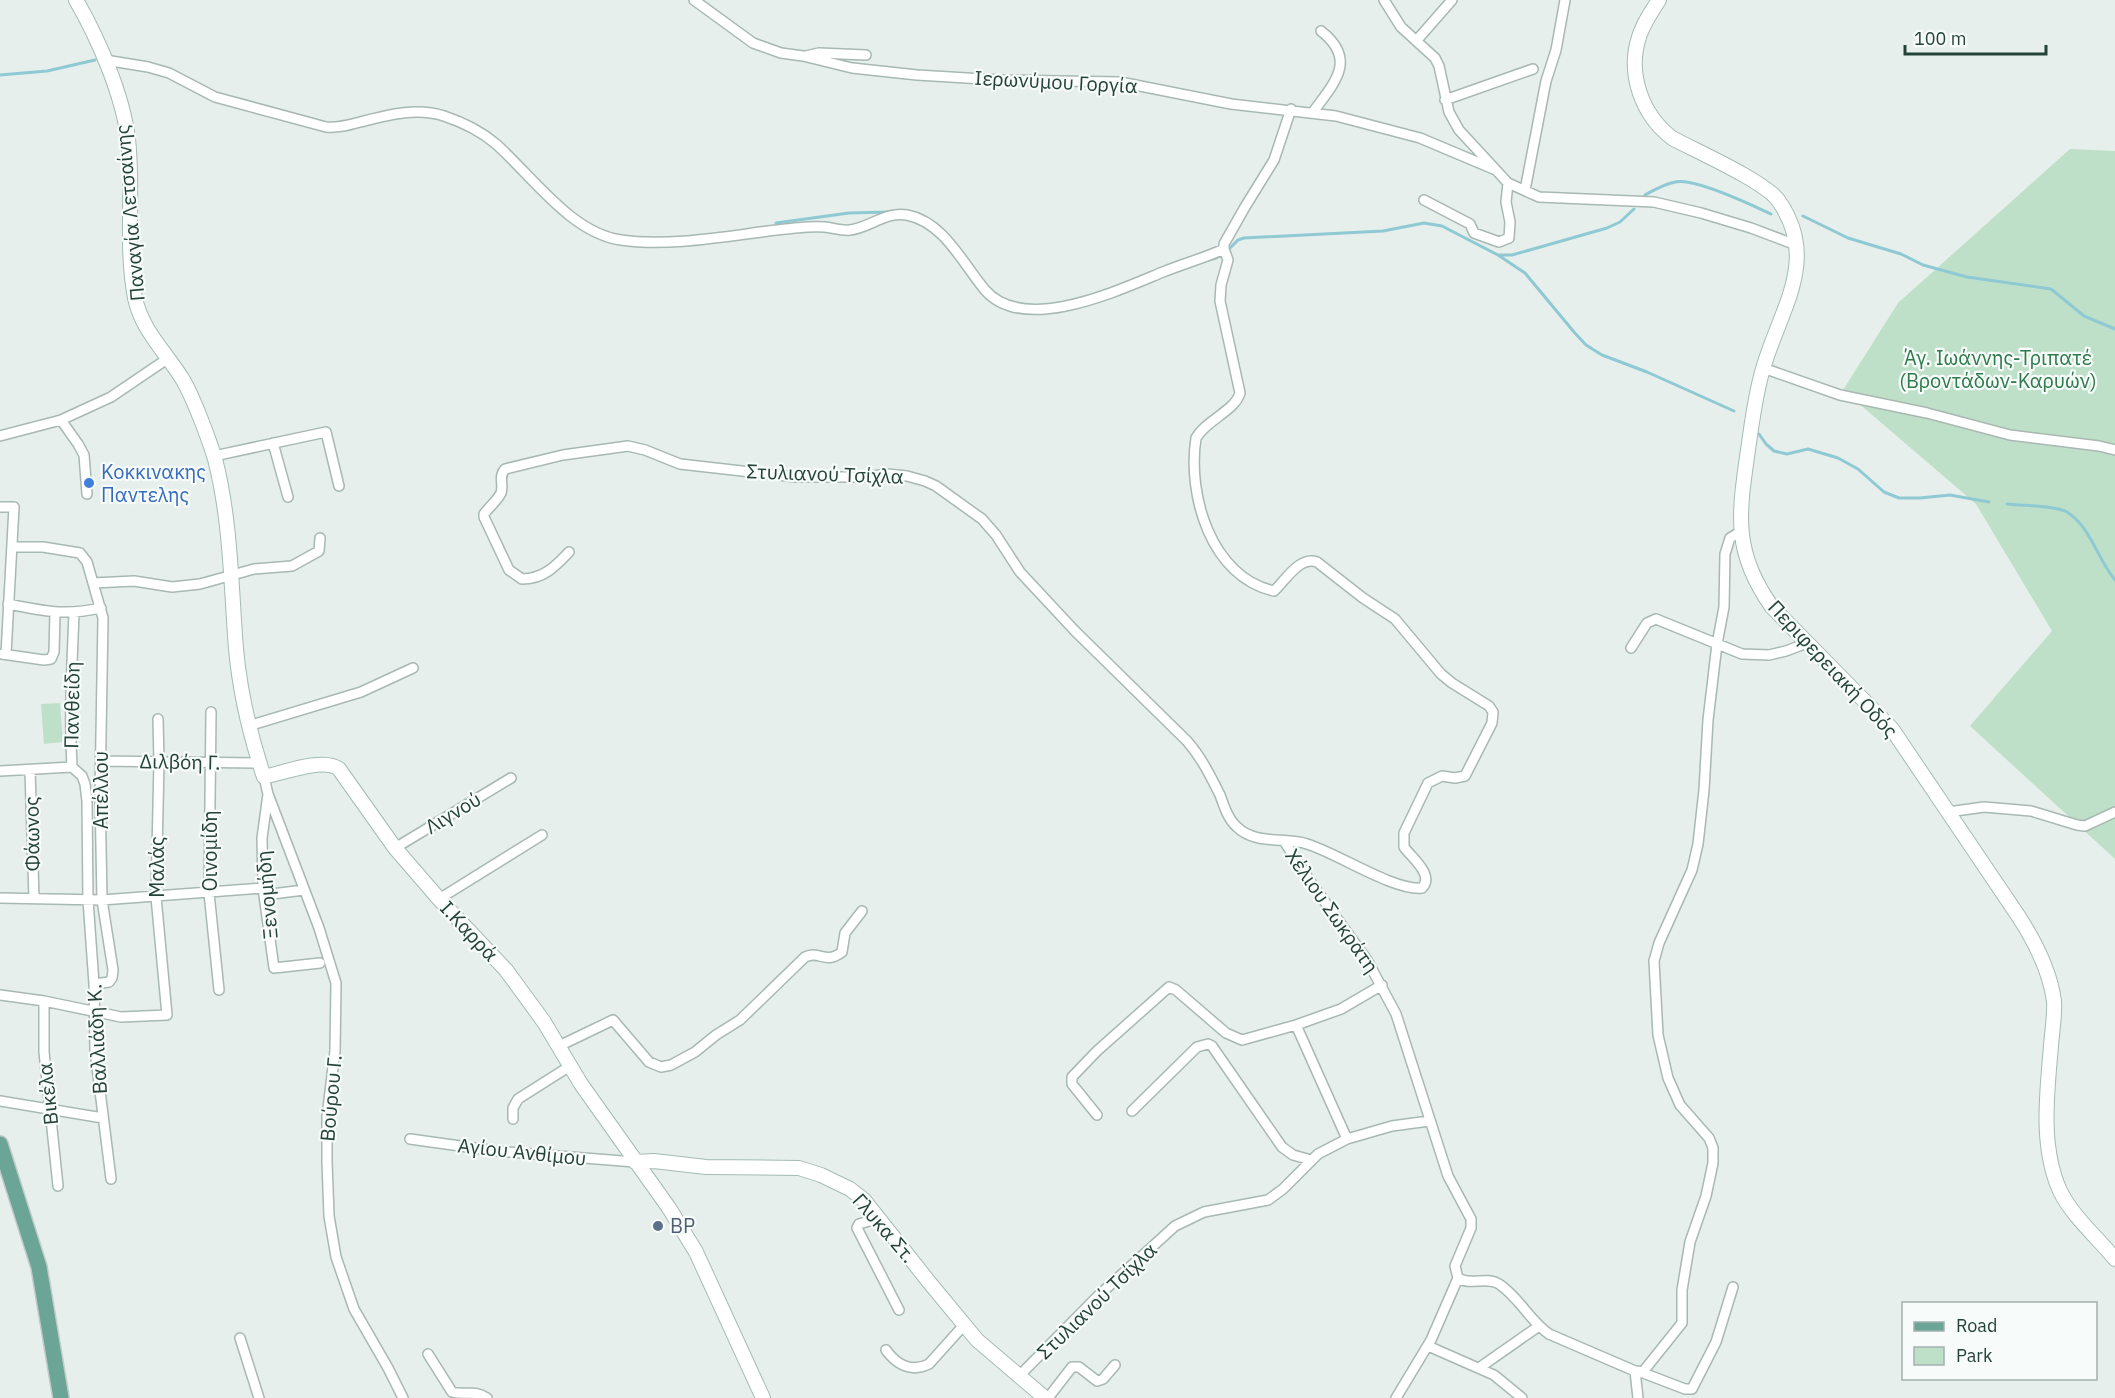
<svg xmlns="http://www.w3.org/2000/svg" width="2115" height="1398" font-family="'IBM Plex Sans',sans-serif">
<rect width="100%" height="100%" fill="#e6efeb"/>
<!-- green -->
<path fill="#bfe0c8" d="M 2070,149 L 2115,151 L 2115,859 L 1970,726 L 2052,631 L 1976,504 L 1843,390 L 1898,303 Z
M 60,703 L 63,742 L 44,744 L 41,704 Z"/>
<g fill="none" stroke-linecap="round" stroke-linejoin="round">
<!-- stream -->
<path stroke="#8ec9d4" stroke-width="3" d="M 0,75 L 47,71 L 95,60
M 1645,195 C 1654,190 1664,184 1675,182 C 1694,177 1752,205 1771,214
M 1803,216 L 1848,238 L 1901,254 L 1923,265 L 1967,277 L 2051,289 L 2084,316 L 2115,329
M 776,223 L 849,213 L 889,212
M 1227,251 L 1238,240 L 1244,238 L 1383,231 L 1424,223 L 1442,226 L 1498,255 L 1512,255 L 1607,228 L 1620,222 L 1634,209
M 1498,255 L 1525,273 L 1574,332 L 1586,345 L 1602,355 L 1647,372 L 1734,411
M 968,260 L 978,274
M 1205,261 L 1216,258 L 1221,255
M 1759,434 L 1766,444 L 1774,451 L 1787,454 L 1808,449 L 1838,458 L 1858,469 L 1884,492 L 1899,498 L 1920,498 L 1950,495 L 1989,502
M 2007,504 C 2022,506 2054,505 2067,512 C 2090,526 2098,560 2115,580"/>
<!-- street casing -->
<g stroke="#a8b8b2" stroke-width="12">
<path id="street" d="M 694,0 L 753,43 L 781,53 L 803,56 L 852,68 L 917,75 L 1000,80 L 1120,82 L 1231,104 L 1336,116 L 1420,138 L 1496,170
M 1384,0 L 1401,27 L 1435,58 L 1439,66 L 1449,112 L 1459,130 L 1508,183 L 1539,197 L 1654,202 L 1701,213 L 1751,228 L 1796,245
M 1417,40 L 1452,0
M 806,56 L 819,53 L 866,55
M 105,60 L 148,67 L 169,73 L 215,97 L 326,127 C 339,128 349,125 360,122 C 388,115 416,107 444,116 C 462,122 482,132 496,144 C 532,176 571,233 621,240 C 675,248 741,233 795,228 C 805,227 815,226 825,227 C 833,228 842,231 850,230 C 869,228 886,211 907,215 C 944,222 963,264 985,290 C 1024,335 1119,290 1163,272 C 1183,264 1204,258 1224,249
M 1445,100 L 1533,69
M 1313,112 C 1334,83 1358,60 1321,31
M 1525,190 L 1546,81 L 1556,50 L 1565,0
M 1424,200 L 1470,224 L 1474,233 L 1499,242 L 1509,238 L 1510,222 L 1506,202 L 1508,183
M 1763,368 L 1840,395 L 1927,413 L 2010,435 L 2099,446 L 2115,450
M 61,420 L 78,444 L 84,455 L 87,494
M 0,436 L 61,420 L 111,397 L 167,359
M 273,443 L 288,497
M 214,456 L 326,432 L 339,486
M 0,507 L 14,507 L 6,654
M 12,547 L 43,547 L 80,553 L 87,562 L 103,618 L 100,793 L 102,900 L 113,970 L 112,978 L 109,982 L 94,984
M 569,552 C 555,567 543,579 522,579 L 509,570 L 484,517 L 484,514 C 489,507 497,501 501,493 C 504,484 498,477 505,469 L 563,455 L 628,446 L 645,450 L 680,464 L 796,477 L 867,477 L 887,474 L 907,476 L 925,481 L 936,486 L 982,519 L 996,535 L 1020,572 L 1075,631 L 1187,741 C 1201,757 1210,775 1220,795 C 1224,806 1228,819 1237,827 C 1255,845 1286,837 1307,844 C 1337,853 1394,891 1422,888 C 1435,875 1411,857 1404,847 L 1404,833 L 1428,783 L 1442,776 L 1455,778 L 1465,776 L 1492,723 L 1493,712 L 1489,706 L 1452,683 L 1441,674 L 1395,619 L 1363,598 L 1317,562 C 1299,556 1285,581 1274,591 C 1211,577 1187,495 1196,438 C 1206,420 1235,411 1240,393 L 1220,301 L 1221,285 L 1228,260 L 1224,249 L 1224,244 L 1245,207 L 1274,160 L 1291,109
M 93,583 L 134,581 L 172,587 L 200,584 L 254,569 L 292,566 L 319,551 L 320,538
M 8,604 C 45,611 63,616 101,608
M 74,613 C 72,665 69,715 72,767 L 82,776 L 85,784 L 87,801 L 88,900 L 94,984 L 95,1051 L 111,1179
M 1631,648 L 1647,623 L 1656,619 L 1742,654 L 1769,655 L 1786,651 L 1807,643
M 2,654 L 44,660 L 51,659 L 54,652 L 55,613
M 211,712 L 209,893 L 219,990
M 248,726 L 361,692 L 413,668
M 101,761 L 259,763
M 0,771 L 72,767
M 30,771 L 34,898
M 264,777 L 268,794 L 262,838 L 263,888 L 274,968 L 320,963
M 268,794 L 319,928 L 336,983 L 335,1051 L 327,1116 L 327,1162 L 329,1216 L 336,1257 L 354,1309 L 388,1368 L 403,1398
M 1948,812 L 1984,807 L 2031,811 L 2077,825 L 2085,826 L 2115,812
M 1284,841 L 1312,884 L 1367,960 L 1396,1014 L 1448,1176 L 1471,1219 L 1471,1228 L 1455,1266 L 1458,1278 C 1470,1286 1486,1276 1499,1284 C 1519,1297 1529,1320 1549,1334 L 1635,1371 L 1638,1398
M 395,848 L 511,778
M 264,895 L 304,890
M 0,898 L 102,900 L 263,888
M 439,899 L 542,835
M 0,995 L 44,1001 L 121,1017 L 167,1015 L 156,897 L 159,762 L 158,719
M 44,1001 L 44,1052 L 58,1186
M 1296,1025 L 1347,1139
M 559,1046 L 613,1020 L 649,1062 L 661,1067 L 671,1065 L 695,1052 L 716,1035 L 740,1020 L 805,957 C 820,950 825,965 842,952 L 845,933 L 862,911
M 0,1101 L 103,1118
M 1132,1111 L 1197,1047 L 1208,1044 L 1212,1046 L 1282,1147 L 1293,1155 L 1311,1160
M 1097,1115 L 1072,1084 L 1072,1077 L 1097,1051 L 1169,987 L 1176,990 L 1226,1033 L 1242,1040 L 1296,1025 L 1341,1009 L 1382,985
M 513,1119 L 513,1108 L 518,1099 L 570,1066
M 410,1139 L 496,1151 L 635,1162
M 879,1218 L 859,1224 L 857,1228 L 899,1310
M 240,1338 L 259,1398
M 1428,1346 L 1494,1375 L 1522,1398
M 886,1350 C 896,1364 911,1373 929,1364 L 964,1325
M 428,1354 L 452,1392 C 465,1396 473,1389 487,1398
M 1479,1368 L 1539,1326
M 1638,1371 L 1685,1389 L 1692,1389 L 1716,1342 L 1733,1287
M 1642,1373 L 1682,1323 L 1682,1290 L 1690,1242 L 1706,1196 L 1713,1163 L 1713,1148 L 1709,1138 L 1680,1105 L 1668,1078 L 1658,1035 L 1654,961 L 1659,943 L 1692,870 L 1698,844 L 1704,790 L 1708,720 L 1717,644 L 1724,607 L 1725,554 L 1730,538 L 1740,532
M 1019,1376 L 1098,1296 L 1175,1226 L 1204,1212 L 1268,1200 L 1283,1189 L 1318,1154 L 1347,1139 L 1392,1126 L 1429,1121
M 1048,1398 L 1072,1367 L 1079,1367 L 1097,1381 L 1103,1379 L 1115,1365
M 1396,1398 L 1431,1340 L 1458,1278"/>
</g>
<!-- secondary casing -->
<g stroke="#a4bbb3" stroke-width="16">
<path id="secondary" d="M 76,0 C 98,38 123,95 128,139 C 134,192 125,245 135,298 C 142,331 166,352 183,380 C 193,397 209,439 215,459 C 231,521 231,586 236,649 C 240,693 250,735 264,777 C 282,773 324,757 339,769 L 395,848 L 439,899 L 506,970 L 544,1022 L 581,1084 L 669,1208 L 696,1252 L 763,1398
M 1659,0 C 1651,12 1643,24 1639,37 C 1627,74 1642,115 1672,138 C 1696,151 1764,181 1778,200 C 1821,260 1779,311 1763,369 C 1755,395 1752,423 1748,450 C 1739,513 1732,551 1772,607 L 1892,729 L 2019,917 C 2035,942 2050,970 2054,1001 C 2055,1016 2052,1031 2051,1046 C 2047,1093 2040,1147 2060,1191 C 2073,1217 2097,1237 2115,1259
M 635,1162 L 654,1161 L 706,1167 L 799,1168 L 821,1175 L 850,1189 L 864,1200 L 929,1282 L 977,1340 L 1045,1398"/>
</g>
<!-- primary casing -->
<g stroke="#c2cac8" stroke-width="18">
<path id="primary" d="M 0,1144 L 39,1267 L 61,1398"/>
</g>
<!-- street -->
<use href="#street" stroke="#fff" stroke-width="9"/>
<!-- secondary -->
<use href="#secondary" stroke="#fff" stroke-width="14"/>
<!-- primary -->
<use href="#primary" stroke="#6aa596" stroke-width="15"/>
</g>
<!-- markers -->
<circle fill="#3f7fe0" stroke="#f7fbf9" stroke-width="2" cx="89" cy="483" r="6"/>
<circle fill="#5c6f8a" stroke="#f7fbf9" stroke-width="2" cx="658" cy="1226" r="6"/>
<g text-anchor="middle" stroke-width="4.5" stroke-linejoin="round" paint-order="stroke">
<!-- street labels -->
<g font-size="20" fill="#24423a" stroke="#f7fbf9">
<text transform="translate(1056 82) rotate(3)" y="7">Ιερωνύμου Γοργία</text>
<text transform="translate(130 213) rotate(-95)" y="7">Παναγία Λετσαίνης</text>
<text transform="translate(825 474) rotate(2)" y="7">Στυλιανού Τσίχλα</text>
<text transform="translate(1833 669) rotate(47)" y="7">Περιφερειακή Οδός</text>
<text transform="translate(72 705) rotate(-89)" y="7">Πανθείδη</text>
<text transform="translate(180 762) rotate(1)" y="7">Διλβόη Γ.</text>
<text transform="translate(101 790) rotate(-90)" y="7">Απέλλου</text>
<text transform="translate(453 813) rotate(-31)" y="7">Λιγνού</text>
<text transform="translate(32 834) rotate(-91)" y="7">Φάωνος</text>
<text transform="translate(210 851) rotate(-90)" y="7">Οινομίδη</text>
<text transform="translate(157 867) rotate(-90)" y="7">Μαλάς</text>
<text transform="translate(267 895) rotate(-95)" y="7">Ξενομήδη</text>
<text transform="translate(1332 911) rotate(55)" y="7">Χέλιου Σωκράτη</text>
<text transform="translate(469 931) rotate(47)" y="7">Ι.Καρρά</text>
<text transform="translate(97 1039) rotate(-93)" y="7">Βαλλιάδη Κ.</text>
<text transform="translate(48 1094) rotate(-96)" y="7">Βικέλα</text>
<text transform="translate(331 1098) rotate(-85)" y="7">Βούρου Γ.</text>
<text transform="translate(522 1152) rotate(6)" y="7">Αγίου Ανθίμου</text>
<text transform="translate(884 1228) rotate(49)" y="7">Γλυκα Στ.</text>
<text transform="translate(1097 1301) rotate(-44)" y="7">Στυλιανού Τσίχλα</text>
</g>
<!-- park labels -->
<g font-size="20" fill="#2d7a4b" stroke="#f7fbf9">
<text x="1998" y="365">Άγ. Ιωάννης-Τριπατέ<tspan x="1998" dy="23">(Βροντάδων-Καρυών)</tspan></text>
</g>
<!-- shop labels -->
<g font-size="20" fill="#366cbe" stroke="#f7fbf9" text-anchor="start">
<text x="101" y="479">Κοκκινακης<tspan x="101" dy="23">Παντελης</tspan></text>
</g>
<!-- service labels -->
<g font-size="20" fill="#4e5e75" stroke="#f7fbf9" text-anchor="start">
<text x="670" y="1233">BP</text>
</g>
</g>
<!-- legend -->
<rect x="1902" y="1302" width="195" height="78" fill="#f7fbf9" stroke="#a3b1ad" stroke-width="1.5"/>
<rect x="1914" y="1322" width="30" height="9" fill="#6aa596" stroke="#a3b1ad" stroke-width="1.5"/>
<text x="1956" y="1332" font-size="18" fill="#24423a">Road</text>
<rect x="1914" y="1347" width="30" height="18" fill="#bfe0c8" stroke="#a3b1ad" stroke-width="1.5"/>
<text x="1956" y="1362" font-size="18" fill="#24423a">Park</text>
<!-- scale -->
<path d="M1905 45v9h141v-9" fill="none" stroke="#24423a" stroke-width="3"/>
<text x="1914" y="45" font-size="18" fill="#24423a" stroke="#f7fbf9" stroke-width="4.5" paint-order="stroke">100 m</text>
</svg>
